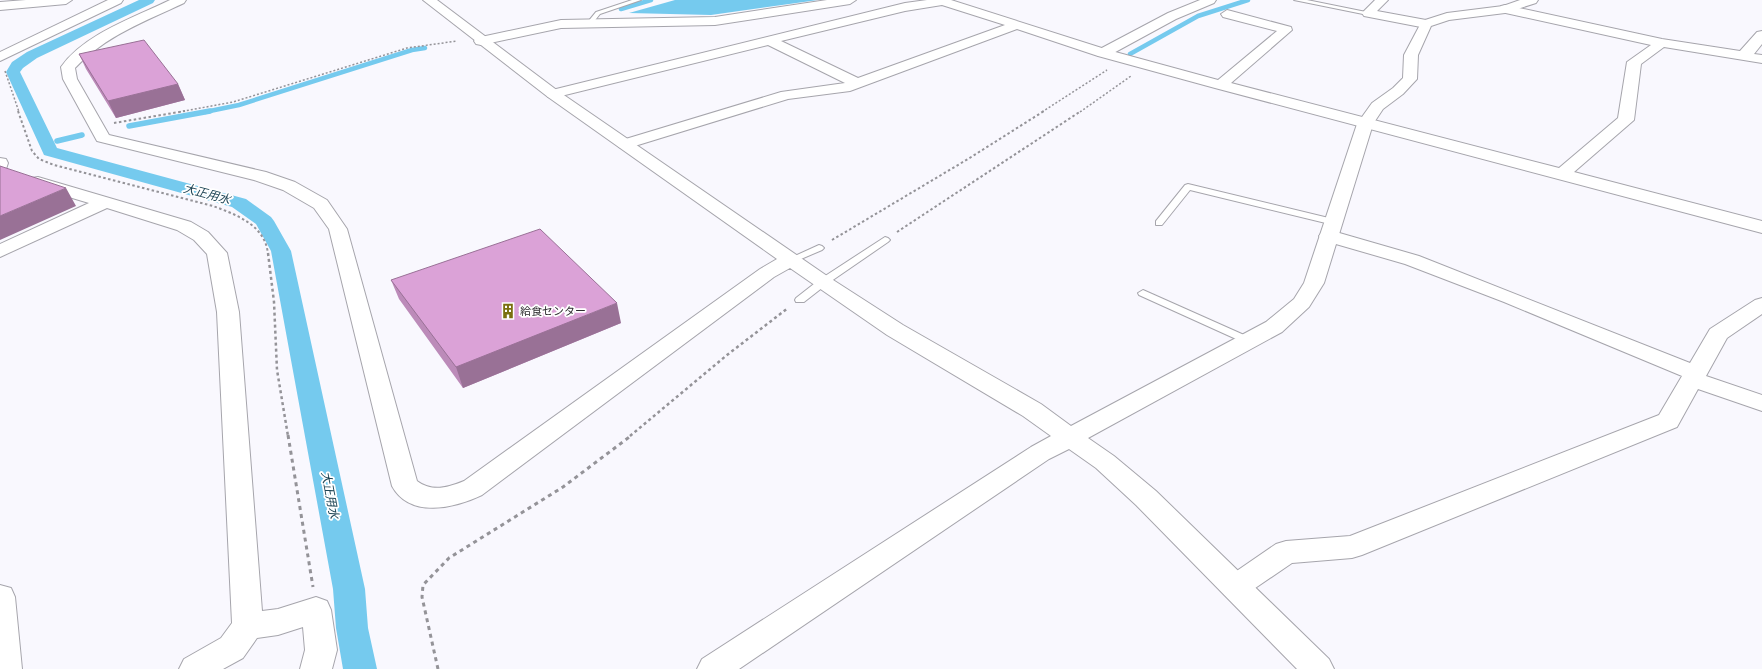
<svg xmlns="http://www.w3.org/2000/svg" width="1762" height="669" font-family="Raleway,'Noto Sans JP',sans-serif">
<rect width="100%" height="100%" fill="#f9f8fe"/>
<!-- water -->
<path fill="#75caee" d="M 675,0 L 818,0 L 711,15 L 629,13 Z"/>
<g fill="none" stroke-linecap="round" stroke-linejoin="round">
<!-- stream-far1 -->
<path stroke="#75caee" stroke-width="4.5" d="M 621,9 L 651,0
M 1130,54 L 1198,16 L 1248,0
M 205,112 L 239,105 L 412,50 L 425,48"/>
<!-- stream -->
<path stroke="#75caee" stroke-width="5.5" d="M 129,126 L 210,111
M 57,141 L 82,135"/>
<!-- canal -->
<path fill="#75caee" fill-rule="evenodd" d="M 139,0 L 155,0 L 153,3 L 37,58 L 23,68 L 20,72 L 57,148 L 246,199 L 271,217 L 274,221 L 291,251 L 365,589 L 368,628 L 377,669 L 343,669 L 336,628 L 333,589 L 271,251 L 256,224 L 232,207 L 44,155 L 6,72 L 12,62 L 27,52 Z"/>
<!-- lane casing -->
<g stroke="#a6a5ac" stroke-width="2">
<path id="lane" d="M 632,0 L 641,0 L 600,14 L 592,24 L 587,23 L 596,12 Z
M 1294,0 L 1307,0 L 1371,13 L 1368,15 Z
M 1188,184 L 1337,220 L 1339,222 L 1334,225 L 1190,190 L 1162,225 L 1156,225 L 1156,221 L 1185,185 Z
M 885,237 L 888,238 L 890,240 L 888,242 L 827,284 L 804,302 L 796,302 L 795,300 L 796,298 L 819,280 Z
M 819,245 L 822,246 L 824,248 L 822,250 L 794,262 L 788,262 L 786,260 Z
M 1143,290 L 1253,339 L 1255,341 L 1253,343 L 1245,343 L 1139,295 L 1138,293 Z"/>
</g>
<!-- street casing -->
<g stroke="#a6a5ac" stroke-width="2">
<path id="street" d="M 827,0 L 856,0 L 850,4 L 715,25 L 561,28 L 481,45 L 476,44 L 474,41 L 476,38 L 481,37 L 561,20 L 715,17 Z
M 927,0 L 951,0 L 1108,50 L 1218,80 L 1277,31 L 1223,17 L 1221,14 L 1227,10 L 1231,11 L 1291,27 L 1292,30 L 1231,83 L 1559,168 L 1618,118 L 1627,62 L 1651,45 L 1501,12 L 1499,9 L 1501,6 L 1505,5 L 1662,39 L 1740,51 L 1757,32 L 1762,31 L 1762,44 L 1754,54 L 1762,55 L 1762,63 L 1664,47 L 1641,64 L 1634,120 L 1574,172 L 1762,221 L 1762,233 L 1215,88 L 1098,56 L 1017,29 L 850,91 L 788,99 L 625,149 L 619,147 L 617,144 L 619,141 L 781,92 L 845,83 L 768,45 L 553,98 L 548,97 L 546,94 L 548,91 L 905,3 ZM 942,5 L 1005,25 L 858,78 L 781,41 L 905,11 Z
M 1375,0 L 1388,0 L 1377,11 L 1426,20 L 1432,24 L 1426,28 L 1364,16 L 1362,13 Z
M 38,177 L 191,222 L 208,232 L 227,253 L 239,312 L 262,611 L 278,609 L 316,597 L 327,601 L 331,610 L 337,650 L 332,669 L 300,669 L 305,650 L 303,627 L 278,635 L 257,638 L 243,658 L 223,669 L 179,669 L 184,659 L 221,638 L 232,623 L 217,312 L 207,254 L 194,240 L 177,230 L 107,208 L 0,257 L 0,244 L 89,203 L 32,186 L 29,182 L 32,178 Z
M 1329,230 L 1419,256 L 1690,363 L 1710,329 L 1755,300 L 1762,298 L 1762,314 L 1727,338 L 1706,376 L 1762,395 L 1762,411 L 1698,389 L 1677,427 L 1362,555 L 1352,558 L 1292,563 L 1245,595 L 1235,599 L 1225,595 L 1220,587 L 1225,579 L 1276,544 L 1286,541 L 1350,536 L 1659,415 L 1682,376 L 1504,302 L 1405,264 L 1322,240 L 1319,236 L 1322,232 Z
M 0,585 L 11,588 L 15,597 L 22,669 L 0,669 Z"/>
</g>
<!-- secondary casing -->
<g stroke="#a6a5ac" stroke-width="2">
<path id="secondary" d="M 26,0 L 72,0 L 66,4 L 0,10 L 0,2 Z
M 108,0 L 123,0 L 121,3 L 0,61 L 0,52 Z
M 170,0 L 186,0 L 184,3 C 146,21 105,36 75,68 L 77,79 L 109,135 L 266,172 L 295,182 L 327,200 L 347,229 L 417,481 C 432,492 447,488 464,481 L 760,269 L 777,259 L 548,97 L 423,0 L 437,0 L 558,91 L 830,278 L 903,325 L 1041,404 L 1071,426 L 1266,322 L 1294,299 L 1304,283 L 1357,124 L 1372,103 L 1393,88 L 1403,78 L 1404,55 L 1422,21 L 1447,13 L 1503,6 L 1520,0 L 1538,0 L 1536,3 L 1505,13 L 1449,20 L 1431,26 L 1418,55 L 1417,79 L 1403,94 L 1383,109 L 1373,124 L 1324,283 L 1309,307 L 1282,332 L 1088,438 L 1114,456 L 1156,491 L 1329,659 L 1334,669 L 1297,669 L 1136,505 L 1096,468 L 1069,449 L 1049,459 L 739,669 L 697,669 L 702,659 L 1031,447 L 1051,436 L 1023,416 L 887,335 L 790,268 L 774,277 L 482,495 C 455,508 410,519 392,486 L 329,229 L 314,208 L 283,190 L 254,180 L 97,141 L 63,79 L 61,67 C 84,34 135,17 170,0 Z
M 1200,0 L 1216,0 L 1214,3 L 1176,19 L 1108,56 L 1098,56 L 1096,53 L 1098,50 L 1168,13 Z
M 0,158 L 6,159 L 8,163 L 6,169 L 0,170 Z"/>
</g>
<!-- path-far3 -->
<path stroke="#949398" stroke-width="1.5" stroke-dasharray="2 2" stroke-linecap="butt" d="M 5,71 L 19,112
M 179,112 L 233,102 L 407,48 L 457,41
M 1042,112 L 1107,70
M 1080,112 L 1131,76"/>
<!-- path-far2 -->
<path stroke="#949398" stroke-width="2" stroke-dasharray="2.5 2.5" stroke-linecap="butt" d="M 18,111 L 32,151 L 39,159 L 54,165 L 213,206 C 237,215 265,225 268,254
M 114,123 L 185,111
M 897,232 L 1081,111
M 832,240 L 968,159 L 1044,111"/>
<!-- path-far1 -->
<path stroke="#949398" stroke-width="2.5" stroke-dasharray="3 3" stroke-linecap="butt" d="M 268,253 L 274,302 L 277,370 L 288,436
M 630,436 L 727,355 L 788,308"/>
<!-- path -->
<path stroke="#949398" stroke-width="3" stroke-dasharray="4 4" stroke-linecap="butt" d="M 288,435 L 313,587
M 438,669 L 422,597 L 423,585 L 449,558 L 563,487 L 632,435"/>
<!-- lane -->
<use href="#lane" fill="#fff" fill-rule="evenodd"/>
<!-- street -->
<use href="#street" fill="#fff" fill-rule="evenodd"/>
<!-- secondary -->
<use href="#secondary" fill="#fff" fill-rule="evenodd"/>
</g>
<!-- wall -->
<path fill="#bc8bb9" d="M 79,54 L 178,84 L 185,100 L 116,118 L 86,69 Z
M 391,280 L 621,323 L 463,388 L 399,299 Z"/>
<!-- shaded-wall -->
<path fill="#997196" d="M 178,84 L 185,100 L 116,118 L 108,101 Z
M 66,188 L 76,206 L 0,240 L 0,216 Z
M 617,303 L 621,323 L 463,388 L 456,367 Z"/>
<!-- building -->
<path fill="#dba2d7" stroke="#997196" d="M 144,40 L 178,84 L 108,101 L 79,54 Z
M 0,166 L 66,188 L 0,216 Z
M 540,229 L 617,303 L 456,367 L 391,280 Z"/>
<!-- icons -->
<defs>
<g id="building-bare" transform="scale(1.2)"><path d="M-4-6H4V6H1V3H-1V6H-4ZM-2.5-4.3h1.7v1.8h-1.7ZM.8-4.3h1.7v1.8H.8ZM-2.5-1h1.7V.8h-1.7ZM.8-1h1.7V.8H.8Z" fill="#7b7010" stroke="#fff" stroke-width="2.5" paint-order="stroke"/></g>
</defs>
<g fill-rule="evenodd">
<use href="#building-bare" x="508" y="311"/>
</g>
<g text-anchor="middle" stroke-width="3.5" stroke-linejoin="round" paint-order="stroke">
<!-- poi labels -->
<g font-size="11" fill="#2b2a2d" stroke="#fff" text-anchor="start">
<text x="520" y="315">給食センター</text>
</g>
<!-- water labels -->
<g font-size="12" font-style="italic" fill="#1f4555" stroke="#fff">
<text transform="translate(207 194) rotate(15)" y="4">大正用水</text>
<text transform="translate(330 495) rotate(79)" y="4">大正用水</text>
</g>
</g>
</svg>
